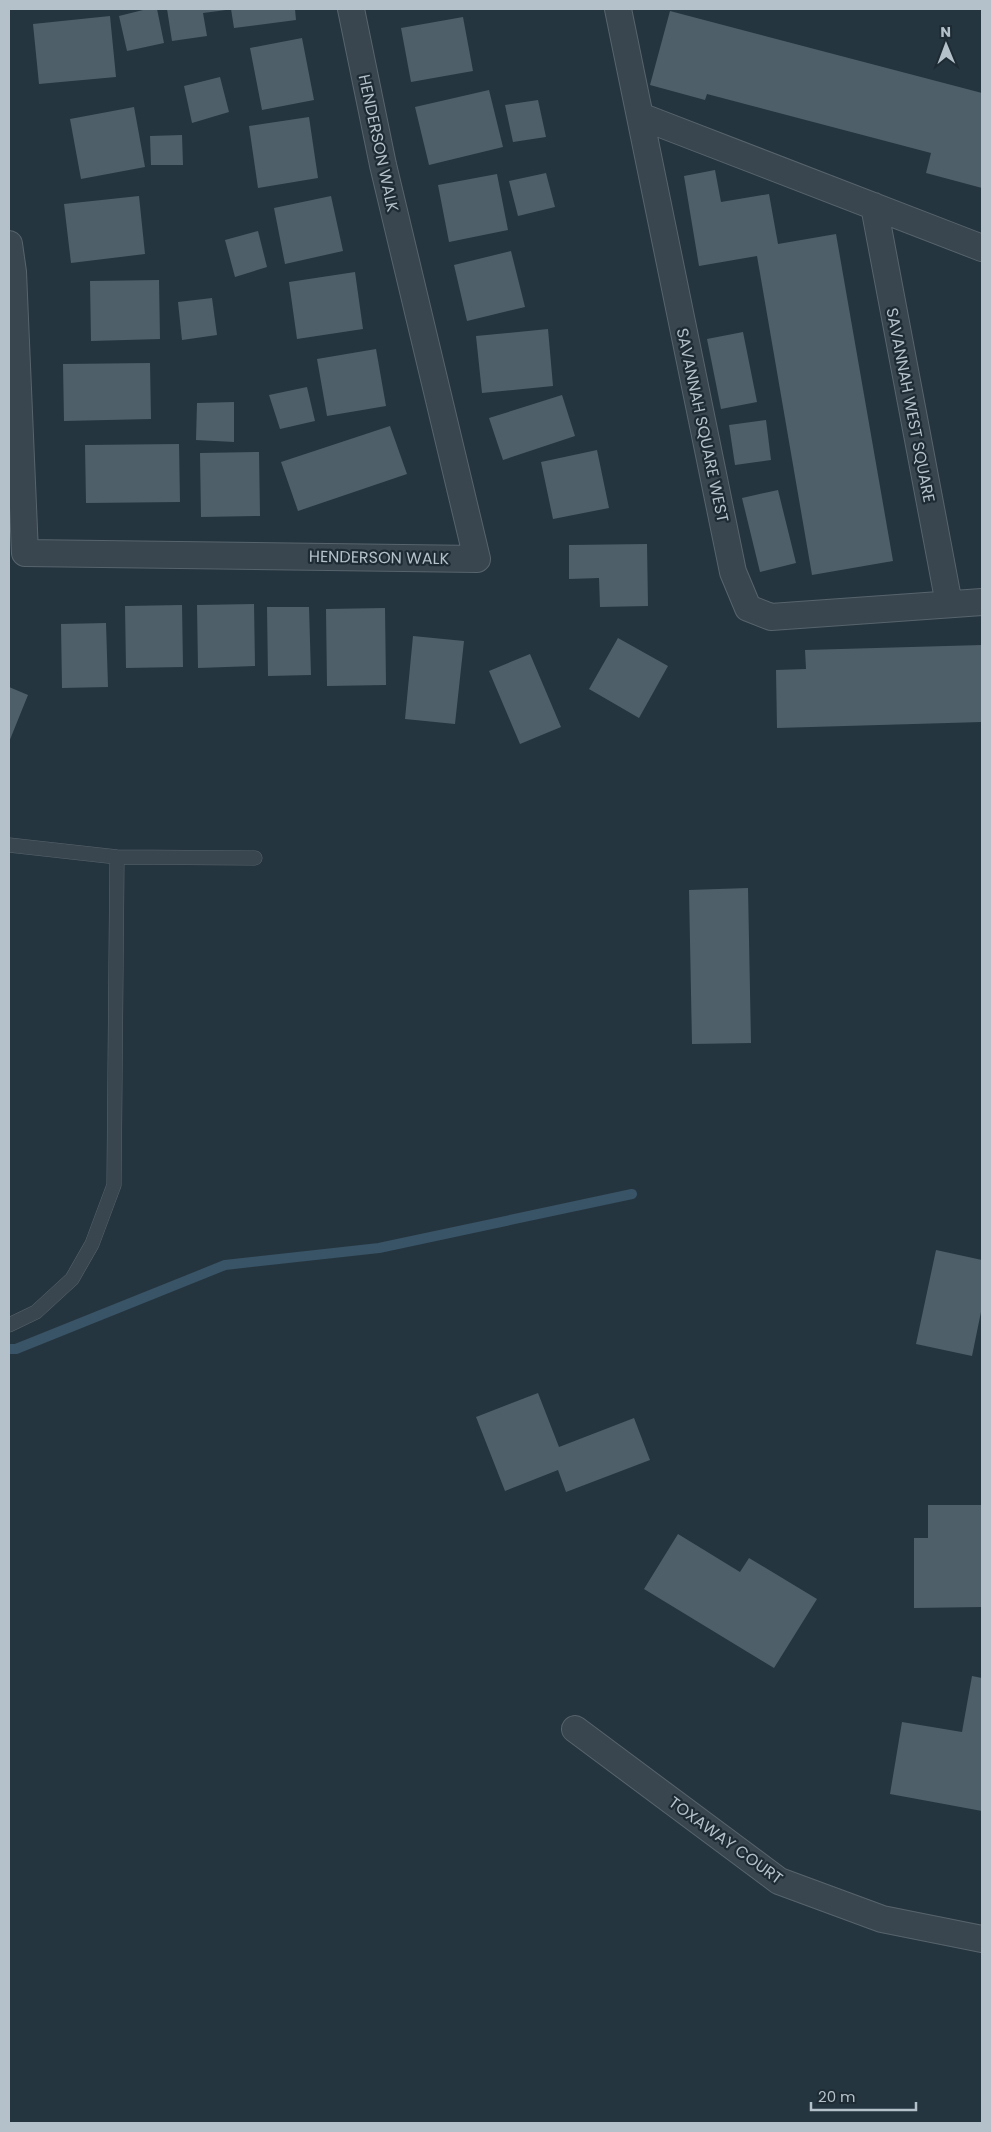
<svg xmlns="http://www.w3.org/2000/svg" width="991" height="2132" font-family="Poppins,sans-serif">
<rect width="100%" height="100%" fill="#25353f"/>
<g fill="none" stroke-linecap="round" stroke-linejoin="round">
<!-- stream -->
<path stroke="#395466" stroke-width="10" d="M 9,1349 L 16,1349 L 225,1265 L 379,1248 L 632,1194"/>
</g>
<!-- building -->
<path fill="#4e5f6a" d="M 147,9 L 157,9 L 164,43 L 127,51 L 119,16 Z
M 167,9 L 226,9 L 226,10 L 203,13 L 207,36 L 172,41 Z
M 231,9 L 295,9 L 296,20 L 234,28 Z
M 670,11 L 982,93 L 982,188 L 926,173 L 931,153 L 707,94 L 705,100 L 650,85 Z
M 110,16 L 116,77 L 39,84 L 33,24 Z
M 463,17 L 473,71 L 411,82 L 401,28 Z
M 302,38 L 314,100 L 262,110 L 250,48 Z
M 220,77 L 229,112 L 192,123 L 184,86 Z
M 489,90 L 503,147 L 429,165 L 415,107 Z
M 538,100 L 546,137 L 513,142 L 505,105 Z
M 134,107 L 145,167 L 81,179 L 70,119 Z
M 309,117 L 318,178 L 258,188 L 249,126 Z
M 182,135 L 183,165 L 151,165 L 150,136 Z
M 715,170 L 721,202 L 769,194 L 778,244 L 836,234 L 893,561 L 812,575 L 757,256 L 699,266 L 684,176 Z
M 546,173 L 555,207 L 518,216 L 509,181 Z
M 497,174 L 508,230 L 449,242 L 438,185 Z
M 139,196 L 145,254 L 71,263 L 64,204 Z
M 331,196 L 343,251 L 285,264 L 274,208 Z
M 258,231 L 267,267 L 235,277 L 225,240 Z
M 511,251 L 525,307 L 467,321 L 454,265 Z
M 355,272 L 363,329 L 297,339 L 289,282 Z
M 159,280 L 160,339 L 91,341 L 90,281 Z
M 212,298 L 217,335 L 182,340 L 178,302 Z
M 548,329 L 553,386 L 482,393 L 476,336 Z
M 743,332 L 757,402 L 721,409 L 707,339 Z
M 376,349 L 386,406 L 327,416 L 317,359 Z
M 150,363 L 151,419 L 64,421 L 63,364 Z
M 307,387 L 315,421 L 280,429 L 269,395 Z
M 562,395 L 575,436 L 503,460 L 489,418 Z
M 234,402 L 234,442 L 196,440 L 197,403 Z
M 766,420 L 771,460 L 735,465 L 729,425 Z
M 390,426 L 407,474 L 298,511 L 281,462 Z
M 179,444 L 180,502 L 86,503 L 85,445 Z
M 597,450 L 609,508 L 553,519 L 541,462 Z
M 259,452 L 260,516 L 201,517 L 200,453 Z
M 778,490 L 796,563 L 760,572 L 742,498 Z
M 647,544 L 648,606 L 600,607 L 599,578 L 569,579 L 569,545 Z
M 254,604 L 255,666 L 198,668 L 197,605 Z
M 182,605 L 183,667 L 126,668 L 125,606 Z
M 267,607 L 309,607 L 311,675 L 268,676 Z
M 385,608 L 386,685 L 327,686 L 326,609 Z
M 106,623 L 108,687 L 62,688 L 61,624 Z
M 413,636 L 464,641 L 455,724 L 405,719 Z
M 618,638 L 668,666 L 639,718 L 589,689 Z
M 982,645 L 982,722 L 777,728 L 776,670 L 806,669 L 805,650 Z
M 530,654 L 561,727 L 520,744 L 489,671 Z
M 9,687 L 28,695 L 9,742 Z
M 748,888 L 751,1043 L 692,1044 L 689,890 Z
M 936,1250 L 982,1260 L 982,1307 L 972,1356 L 916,1344 Z
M 538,1393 L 559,1447 L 634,1418 L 650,1460 L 566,1492 L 558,1470 L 505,1491 L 476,1417 Z
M 928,1505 L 982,1505 L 982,1607 L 914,1608 L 914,1538 L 928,1538 Z
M 678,1534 L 740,1572 L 749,1558 L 817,1599 L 774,1668 L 644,1589 Z
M 972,1676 L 982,1678 L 982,1811 L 890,1794 L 902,1722 L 962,1732 Z"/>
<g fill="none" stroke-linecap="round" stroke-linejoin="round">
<!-- lane casing -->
<g stroke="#57646d" stroke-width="15">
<path id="lane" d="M 9,845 L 117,857 L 255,858
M 9,1325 L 36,1312 L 72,1279 L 92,1244 L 114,1185 L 117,857"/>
</g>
<!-- street casing -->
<g stroke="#57646d" stroke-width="28">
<path id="street" d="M 618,9 L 733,572 L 748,608 L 771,617 L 982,602
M 640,116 L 982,248
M 874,206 L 949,604
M 9,244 L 13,272 L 25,553 L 477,559 L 383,165 L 351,9
M 575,1729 L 779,1881 L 882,1919 L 982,1939"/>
</g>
<!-- lane -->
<use href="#lane" stroke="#39464f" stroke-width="14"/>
<!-- street -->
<use href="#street" stroke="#39464f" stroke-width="26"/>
</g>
<g text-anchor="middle" stroke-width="4.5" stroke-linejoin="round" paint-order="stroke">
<!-- street labels -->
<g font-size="16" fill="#b5c1ca" stroke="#1e2b34">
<text transform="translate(379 143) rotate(78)" y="6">HENDERSON WALK</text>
<text transform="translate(911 405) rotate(79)" y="6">SAVANNAH WEST SQUARE</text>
<text transform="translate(703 425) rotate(78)" y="6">SAVANNAH SQUARE WEST</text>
<text transform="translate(379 557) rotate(1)" y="6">HENDERSON WALK</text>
<text transform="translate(726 1840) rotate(36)" y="6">TOXAWAY COURT</text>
</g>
</g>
<!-- border -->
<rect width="991" height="2132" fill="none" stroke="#b5c1ca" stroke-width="20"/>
<!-- north arrow -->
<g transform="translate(946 45) rotate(359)" stroke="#1e2b34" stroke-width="4" paint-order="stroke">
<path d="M0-4L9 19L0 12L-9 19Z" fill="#b5c1ca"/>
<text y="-8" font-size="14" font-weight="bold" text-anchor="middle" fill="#b5c1ca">N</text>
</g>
<!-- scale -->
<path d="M811 2102v8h105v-8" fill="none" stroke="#b5c1ca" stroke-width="2.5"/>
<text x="818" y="2102" font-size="15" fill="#b5c1ca" stroke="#1e2b34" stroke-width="4" paint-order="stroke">20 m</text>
</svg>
